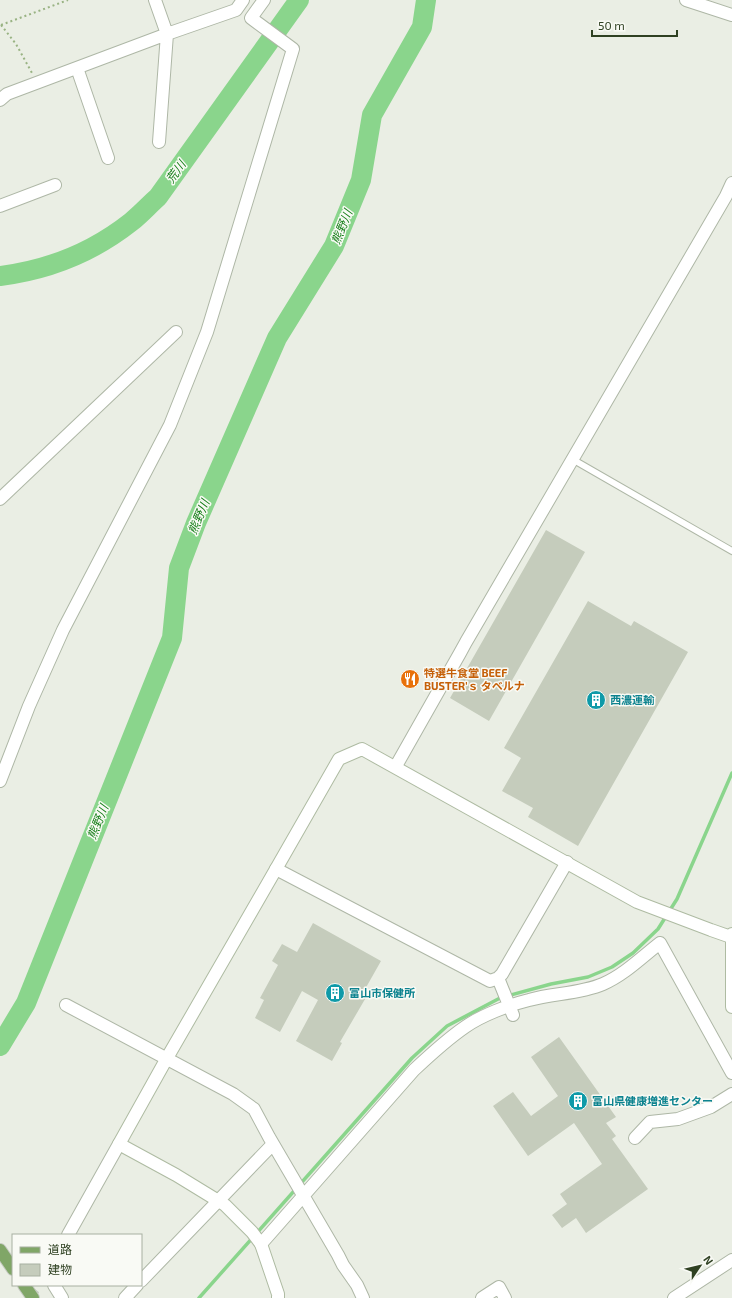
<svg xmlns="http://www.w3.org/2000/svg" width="732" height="1298" font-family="'Exo 2','Noto Sans JP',sans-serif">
<rect width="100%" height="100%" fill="#eaeee4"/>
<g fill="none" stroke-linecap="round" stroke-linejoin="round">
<!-- stream -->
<path stroke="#8ad58c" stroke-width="3.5" d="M 199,1298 L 412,1058 L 447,1026 L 500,998 L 551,984 L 588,977 L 612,967 L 633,953 L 658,929 L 677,899 L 732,773"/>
<!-- river -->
<path stroke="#8ad58c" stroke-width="20" d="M 0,276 C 48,270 93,252 131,222 C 141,214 149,205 158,197 L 299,0
M 0,1046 L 26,1003 L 172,638 L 179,568 L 196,523 L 277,338 L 334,246 L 361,180 L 372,115 L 422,27 L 426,0"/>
</g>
<!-- building -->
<path fill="#c5ccbc" d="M 546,530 L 585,552 L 489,721 L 450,698 Z
M 588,601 L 631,626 L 634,621 L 688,652 L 578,846 L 528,817 L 533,808 L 502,791 L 521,758 L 504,748 Z
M 313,923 L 381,961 L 364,991 L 368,994 L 340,1042 L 342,1043 L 332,1061 L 296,1041 L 318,1000 L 302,991 L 280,1032 L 255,1018 L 264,1000 L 260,998 L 278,965 L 272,961 L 282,944 L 297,952 Z
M 559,1037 L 616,1117 L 606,1123 L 616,1136 L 612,1139 L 648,1189 L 586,1233 L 576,1218 L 562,1228 L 552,1215 L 567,1204 L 560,1194 L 602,1164 L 574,1123 L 528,1156 L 493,1106 L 513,1092 L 531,1116 L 558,1096 L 531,1057 Z"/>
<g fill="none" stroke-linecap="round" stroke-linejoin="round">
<!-- street-tunnel -->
<path stroke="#c5cbbd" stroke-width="12" stroke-dasharray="12 6" stroke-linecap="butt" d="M 27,1298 L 37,1285"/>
<!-- lane casing -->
<g stroke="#aeb7a6" stroke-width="8">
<path id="lane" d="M 572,459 L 732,551"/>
</g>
<!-- street casing -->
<g stroke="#aeb7a6" stroke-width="14">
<path id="street" d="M 155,0 L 167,34 L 159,142
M 686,0 L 732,15
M 77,68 L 108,158
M 0,100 L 7,94 L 167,34 L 236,10 L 243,0
M 0,206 L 55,185
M 0,499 L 176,332
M 396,766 L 460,653 L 466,642 L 726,196 L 732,183
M 0,781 L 29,706 L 63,630 L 170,425 L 207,332 L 293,49 L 251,18 L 264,0
M 276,869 L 490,981 L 498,978 L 502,974 L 567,862
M 498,978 L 513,1015
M 66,1005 L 233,1094 L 254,1109 L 269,1137 L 338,1255 L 343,1265 L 357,1285 L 363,1298
M 635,1138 L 650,1122 L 678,1119 L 711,1107 L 732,1094
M 68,1235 L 119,1144
M 261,1244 L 414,1070 C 430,1055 446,1040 465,1027 C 482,1015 509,1005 529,1000 C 553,993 580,994 603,984 C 624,975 642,957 660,943 L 732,1073
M 141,1281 L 273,1144
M 54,1285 L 62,1298
M 125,1298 L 137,1285
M 482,1298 L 499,1287 L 505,1298
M 674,1298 L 732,1260"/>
</g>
<!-- secondary casing -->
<g stroke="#aebba2" stroke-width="14">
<path id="secondary" d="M 732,934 L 732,1007
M 278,1298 L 278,1294 L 261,1244 L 252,1232 L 225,1205 L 176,1175 L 119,1144 L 167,1058 L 276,869 L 339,759 L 362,749 L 637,902 L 711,930 L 731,937"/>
</g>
<!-- primary casing -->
<g stroke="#c5cac1" stroke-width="14">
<path id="primary" d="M 0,1250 L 13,1269
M 24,1285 L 33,1298"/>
</g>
<!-- path -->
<path stroke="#99b383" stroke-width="2" stroke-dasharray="2 3" stroke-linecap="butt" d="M 1,25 L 68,0
M 1,25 L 16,44 L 32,73"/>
<!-- lane -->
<use href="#lane" stroke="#fff" stroke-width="6"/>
<!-- street -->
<use href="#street" stroke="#fff" stroke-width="12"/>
<!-- secondary -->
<use href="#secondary" stroke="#fff" stroke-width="12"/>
<!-- primary -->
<use href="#primary" stroke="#80a667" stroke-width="12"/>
</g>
<!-- icons -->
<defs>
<g id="restaurant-disc" transform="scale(1)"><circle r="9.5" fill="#e8710a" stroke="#f9faf5"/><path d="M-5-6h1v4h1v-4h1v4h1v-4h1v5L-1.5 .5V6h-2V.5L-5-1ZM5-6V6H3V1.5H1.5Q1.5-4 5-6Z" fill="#fff"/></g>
<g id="building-disc" transform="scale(1)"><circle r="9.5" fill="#0f9aa8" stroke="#f9faf5"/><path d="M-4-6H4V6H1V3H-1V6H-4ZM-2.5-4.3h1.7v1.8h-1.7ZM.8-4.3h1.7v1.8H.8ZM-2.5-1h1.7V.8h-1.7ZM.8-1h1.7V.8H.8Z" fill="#fff"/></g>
</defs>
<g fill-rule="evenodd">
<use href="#restaurant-disc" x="410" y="679"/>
<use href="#building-disc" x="596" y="700"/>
<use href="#building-disc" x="335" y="993"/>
<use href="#building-disc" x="578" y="1101"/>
</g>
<g text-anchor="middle" stroke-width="3" stroke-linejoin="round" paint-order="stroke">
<!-- food labels -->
<g font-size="11" font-weight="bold" fill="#c56008" stroke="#f9faf5" text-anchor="start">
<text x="424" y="677">特選牛食堂 BEEF<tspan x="424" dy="13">BUSTER'ｓ タベルナ</tspan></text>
</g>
<!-- culture labels -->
<g font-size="11" font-weight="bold" fill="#0d838f" stroke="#f9faf5" text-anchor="start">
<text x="610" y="704">西濃運輸</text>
<text x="349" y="997">富山市保健所</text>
<text x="592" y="1105">富山県健康増進センター</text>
</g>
<!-- water labels -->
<g font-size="12" font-style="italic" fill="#19811c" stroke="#f9faf5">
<text transform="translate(176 172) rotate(-54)" y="4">荒川</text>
<text transform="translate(342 227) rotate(-68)" y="4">熊野川</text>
<text transform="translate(199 517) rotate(-67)" y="4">熊野川</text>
<text transform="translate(98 822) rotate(-68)" y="4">熊野川</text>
</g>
</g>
<!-- legend -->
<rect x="12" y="1234" width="130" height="52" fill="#f9faf5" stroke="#a8b0a1"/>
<rect x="20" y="1247" width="20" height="6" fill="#80a667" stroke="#a8b0a1"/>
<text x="48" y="1254" font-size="12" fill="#2f4122">道路</text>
<rect x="20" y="1264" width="20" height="12" fill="#c5ccbc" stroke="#a8b0a1"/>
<text x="48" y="1274" font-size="12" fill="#2f4122">建物</text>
<!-- north arrow -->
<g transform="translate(700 1266) rotate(55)" stroke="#f9faf5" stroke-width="3" paint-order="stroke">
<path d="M0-3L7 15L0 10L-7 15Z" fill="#2f4122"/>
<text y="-6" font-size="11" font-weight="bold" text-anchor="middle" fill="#2f4122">N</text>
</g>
<!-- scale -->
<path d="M592 30v6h85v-6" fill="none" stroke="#2f4122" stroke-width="2"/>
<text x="598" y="30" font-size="12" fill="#2f4122" stroke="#f9faf5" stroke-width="3" paint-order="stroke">50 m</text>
</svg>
